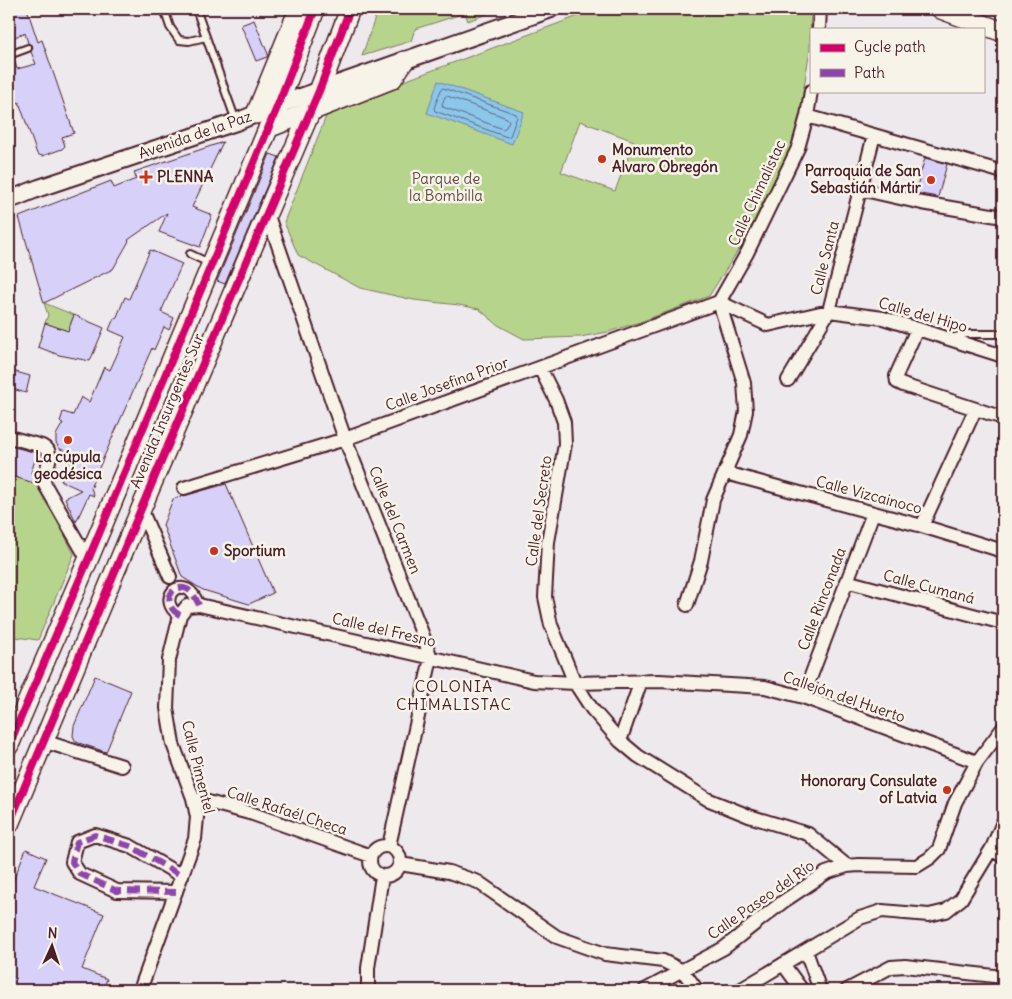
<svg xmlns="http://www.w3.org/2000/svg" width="1012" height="999" font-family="Delius,sans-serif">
<rect width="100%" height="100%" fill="#ede9ed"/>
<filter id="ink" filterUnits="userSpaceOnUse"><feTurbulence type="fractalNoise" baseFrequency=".02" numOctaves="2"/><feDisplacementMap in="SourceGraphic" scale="10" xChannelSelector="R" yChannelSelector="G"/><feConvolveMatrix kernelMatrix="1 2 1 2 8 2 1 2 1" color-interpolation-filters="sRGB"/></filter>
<g filter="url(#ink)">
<!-- green -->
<path fill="#b7d48d" stroke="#807a5c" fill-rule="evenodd" d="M 378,9 L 501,9 L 468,21 L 465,13 L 415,29 L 411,41 L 362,56 Z
M 597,9 L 811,9 L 810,48 L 798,127 L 791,148 L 751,230 L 709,296 L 643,321 L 608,332 L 580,337 L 524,339 L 498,325 L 479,309 L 459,305 L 414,300 L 360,288 L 298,255 L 284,222 L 329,109 ZM 580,121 L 634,141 L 615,191 L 561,172 Z
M 44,303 L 74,315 L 68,331 L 45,323 L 48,315 Z
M 15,477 L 39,485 L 74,554 L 38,640 L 9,636 L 9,486 L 12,486 Z"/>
<!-- water -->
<path fill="#8bc7eb" stroke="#71849e" d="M 438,81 L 524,112 L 512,144 L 427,113 Z"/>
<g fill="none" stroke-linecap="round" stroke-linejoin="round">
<!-- shore -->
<path stroke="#646278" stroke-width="1" d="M 443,88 L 516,114 L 517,117 L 510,136 L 507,137 L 435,111 L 434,108 L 441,90 Z
M 447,96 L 507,118 L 509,121 L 506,127 L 503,129 L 443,107 L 442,104 L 445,97 Z"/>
</g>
<!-- building -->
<path fill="#d7d1fa" stroke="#4a1f2b" d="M 9,9 L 27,9 L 38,42 L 42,40 L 74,133 L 62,137 L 65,146 L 62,149 L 42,156 L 37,154 L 19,102 L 16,103 L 9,84 L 9,60 L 14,59 L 17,69 L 36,64 L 31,52 L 33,47 L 28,43 L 25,33 L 9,39 Z
M 254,20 L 268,54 L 267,57 L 256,61 L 241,25 Z
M 223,142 L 192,207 L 212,215 L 200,247 L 159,232 L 167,213 L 128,240 L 129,241 L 113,269 L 44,303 L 19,217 L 111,181 L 114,188 L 136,179 L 134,172 Z
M 270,154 L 279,157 L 225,284 L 217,281 Z
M 925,158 L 947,164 L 938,197 L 915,193 Z
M 150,250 L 182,264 L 161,312 L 174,318 L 169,330 L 164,327 L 154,350 L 152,348 L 91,486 L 93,485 L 91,488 L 94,496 L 89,494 L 76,522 L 65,498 L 81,490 L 61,481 L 73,454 L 60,449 L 56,443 L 56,435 L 63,423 L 60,422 L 63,412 L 73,415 L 81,397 L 89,402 L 104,367 L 110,370 L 125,337 L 109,330 L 114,318 L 116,319 L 125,297 L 129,299 Z
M 74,315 L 104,328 L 90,361 L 59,355 L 38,347 L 45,323 L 68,331 Z
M 9,370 L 30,376 L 26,393 L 9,388 Z
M 10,446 L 37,453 L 31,473 L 37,474 L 37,484 L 9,475 Z
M 226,484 L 273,593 L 249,604 L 203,590 L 182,577 L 163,525 L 173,499 Z
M 95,676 L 131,691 L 106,752 L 76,742 L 73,736 L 74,726 Z
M 26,849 L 46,858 L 34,886 L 104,914 L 82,969 L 107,979 L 103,990 L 9,990 L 9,891 Z"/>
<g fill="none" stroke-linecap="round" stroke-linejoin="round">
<!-- service casing -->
<g stroke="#4a1f2b" stroke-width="10">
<path id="service" d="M 164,9 L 170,27 L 179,40 L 189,41 L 206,37
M 196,9 L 236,121
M 9,55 L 28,48
M 190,254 L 209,263
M 952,338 L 966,334 L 1003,334"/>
</g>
<!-- pedestrian casing -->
<g stroke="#4a1f2b" stroke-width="14">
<path id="pedestrian" d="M 180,615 C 161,606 170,582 187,589 C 193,592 196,599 199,605"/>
</g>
<!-- minor casing -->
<g stroke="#4a1f2b" stroke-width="16">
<path id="minor" d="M 819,29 L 820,9
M 807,116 L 1003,172
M 860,189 L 922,203 L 1003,217
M 267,213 L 345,439 L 422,633 L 431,658 L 389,846
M 719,302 L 768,325 L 829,311 L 883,318 L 1003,356
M 719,302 L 747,253 L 798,148 L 807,116 L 811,91
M 917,329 L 896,376 L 897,382 L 903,385 L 1003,418
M 540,368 L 556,400 L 564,422 L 565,444 L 548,542 L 545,597 L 551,625 L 575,683 L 592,709 L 620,741 L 638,756 L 707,799 L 749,816 L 808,834 L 847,866
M 788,380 L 829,311 L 874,135
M 9,437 L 42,446 L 48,450 L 50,457 L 44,479 L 45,485 L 88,560
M 726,473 L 922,526 L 1003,551
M 184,488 L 345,439 L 719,302
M 141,509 L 170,577
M 922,526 L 975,410
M 846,581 L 1003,623
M 687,605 L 701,561 L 713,500 L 741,435 L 746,411 L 744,383 L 719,302
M 803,697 L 873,513
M 43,741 L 122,766
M 620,741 L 641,681
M 193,798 L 253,814 L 371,856
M370 861a15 15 0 1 1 30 0a15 15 0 1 1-30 0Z
M 992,848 L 1003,857
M 400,864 L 449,872 L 478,882 L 557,937 L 605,954 L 663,961 L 683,971 L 697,990
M 176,892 L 117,891 L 80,874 L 72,862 L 77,842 L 95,835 L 130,846 L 182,876
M 806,951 L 820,990
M 783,964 L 802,990
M 140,990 L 195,839 L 197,817 L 193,798 L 173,744 L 167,708 L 169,660 L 180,615 L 187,606 L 199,605 L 534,681 L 575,683 L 659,681 L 765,687 L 803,697 L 977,762
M 368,990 L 368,968 L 382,876
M 645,990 L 724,948 L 784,901 L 826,873 L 847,866 L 859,865 L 917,866 L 930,858 L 939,849 L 955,803 L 977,762 L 1003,728
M 740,990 L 860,918 L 882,911 L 929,915 L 946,911 L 961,899 L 992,848 L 1003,822
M 847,990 L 891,967 L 905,966 L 1003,977"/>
</g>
<!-- tertiary casing -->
<g stroke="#4a1f2b" stroke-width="20">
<path id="tertiary" d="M 9,200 L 39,188 L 236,122 L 278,105 L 551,9"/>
</g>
<!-- secondary casing -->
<g stroke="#4a1f2b" stroke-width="22">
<path id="secondary" d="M 941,9 L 1003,32
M 256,114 L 299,9
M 268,128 L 392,79 L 404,61
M 9,745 L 88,560 L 278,105 L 315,9
M 9,824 L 141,509 L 319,91 L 350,9"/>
</g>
<!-- service -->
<use href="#service" stroke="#f7f3e8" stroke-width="6"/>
<!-- pedestrian -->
<use href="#pedestrian" stroke="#f7f3e8" stroke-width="10"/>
<!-- minor -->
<use href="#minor" stroke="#f7f3e8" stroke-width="12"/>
<!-- tertiary -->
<use href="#tertiary" stroke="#f7f3e8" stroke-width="16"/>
<!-- secondary -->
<use href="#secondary" stroke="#f7f3e8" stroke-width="19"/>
<!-- quiet -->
<path stroke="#8e44ad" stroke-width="6" stroke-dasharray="12 6" stroke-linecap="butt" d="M 180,615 C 161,606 170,582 187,589 C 193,592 196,599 199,605
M 176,892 L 117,891 L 80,874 L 72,862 L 77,842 L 95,835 L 130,846 L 182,876"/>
<!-- cycleway casing -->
<g stroke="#f7f3e8" stroke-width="11">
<path id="cycleway" d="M 9,745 L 88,560 L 278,105 L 315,9
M 9,824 L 141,509 L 319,91 L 350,9"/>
</g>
<!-- cycleway -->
<use href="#cycleway" stroke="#d6006c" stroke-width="8"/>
</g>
</g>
<!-- markers -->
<g fill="#c8321e" stroke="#f7f3e8" stroke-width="2">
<circle cx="602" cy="159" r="5"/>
<path d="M143.5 169.5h5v5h5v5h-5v5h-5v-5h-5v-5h5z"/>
<circle cx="931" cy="180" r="5"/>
<circle cx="68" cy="440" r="5"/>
<circle cx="214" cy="551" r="5"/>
<circle cx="947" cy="790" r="5"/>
</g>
<g text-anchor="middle" stroke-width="5" stroke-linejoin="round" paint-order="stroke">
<!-- street labels -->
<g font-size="15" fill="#4a1f2b" stroke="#f7f3e8">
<text transform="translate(195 135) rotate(-19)" y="5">Avenida de la Paz</text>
<text transform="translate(757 193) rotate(-65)" y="5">Calle Chimalistac</text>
<text transform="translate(825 258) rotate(-76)" y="5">Calle Santa</text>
<text transform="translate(923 315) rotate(16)" y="5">Calle del Hipo</text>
<text transform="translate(447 384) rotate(-20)" y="5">Calle Josefina Prior</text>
<text transform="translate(167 411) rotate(-67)" y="5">Avenida Insurgentes Sur</text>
<text transform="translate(869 495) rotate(15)" y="5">Calle Vizcainoco</text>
<text transform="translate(539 511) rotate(-82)" y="5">Calle del Secreto</text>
<text transform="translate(395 520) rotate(68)" y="5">Calle del Carmen</text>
<text transform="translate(929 587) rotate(15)" y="5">Calle Cumaná</text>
<text transform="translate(822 599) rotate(-69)" y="5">Calle Rinconada</text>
<text transform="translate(384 630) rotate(13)" y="5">Calle del Fresno</text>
<text transform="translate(844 697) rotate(19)" y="5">Callejón del Huerto</text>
<text transform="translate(198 767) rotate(76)" y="5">Calle Pimentel</text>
<text transform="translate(287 811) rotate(18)" y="5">Calle Rafaél Checa</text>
<text transform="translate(761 900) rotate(-35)" y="5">Calle Paseo del Río</text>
</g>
<!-- poi labels -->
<g font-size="15" font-weight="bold" fill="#4a1f2b" stroke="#f7f3e8" text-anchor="start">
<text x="612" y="155">Monumento<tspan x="612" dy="17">Alvaro Obregón</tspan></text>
<text x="921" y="176" text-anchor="end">Parroquia de San<tspan x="921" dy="17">Sebastián Mártir</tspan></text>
<text x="157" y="182">PLENNA</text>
<text x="68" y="462" text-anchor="middle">La cúpula<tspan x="68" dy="17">geodésica</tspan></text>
<text x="224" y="556">Sportium</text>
<text x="937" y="786" text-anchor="end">Honorary Consulate<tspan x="937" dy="17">of Latvia</tspan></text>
</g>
<!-- park labels -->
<g font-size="15" fill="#654c44" stroke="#f7f3e8">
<text x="446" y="184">Parque de<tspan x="446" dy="17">la Bombilla</tspan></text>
</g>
<!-- neighbourhood labels -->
<g font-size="16" letter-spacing="1" fill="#4a1f2b" stroke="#f7f3e8">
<text x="454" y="692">COLONIA<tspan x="454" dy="18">CHIMALISTAC</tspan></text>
</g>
</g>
<!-- margin -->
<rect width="1012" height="999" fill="none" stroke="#f7f3e8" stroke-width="30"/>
<rect x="15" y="15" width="982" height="969" fill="none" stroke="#4a1f2b" stroke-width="2" filter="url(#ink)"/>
<!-- legend -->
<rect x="810" y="28" width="175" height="65" fill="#f7f3e8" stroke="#b29e9c"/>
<rect x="820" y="44" width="25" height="8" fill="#d6006c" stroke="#b29e9c"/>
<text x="854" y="52" font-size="15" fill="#4a1f2b">Cycle path</text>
<rect x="820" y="69" width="25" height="8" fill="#8e44ad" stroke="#b29e9c"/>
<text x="854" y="78" font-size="15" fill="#4a1f2b">Path</text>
<!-- north arrow -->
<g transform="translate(52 946) rotate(3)" stroke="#f7f3e8" stroke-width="4" paint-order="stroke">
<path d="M0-4L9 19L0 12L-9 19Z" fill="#4a1f2b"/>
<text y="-8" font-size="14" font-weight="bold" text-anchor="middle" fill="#4a1f2b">N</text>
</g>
</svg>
